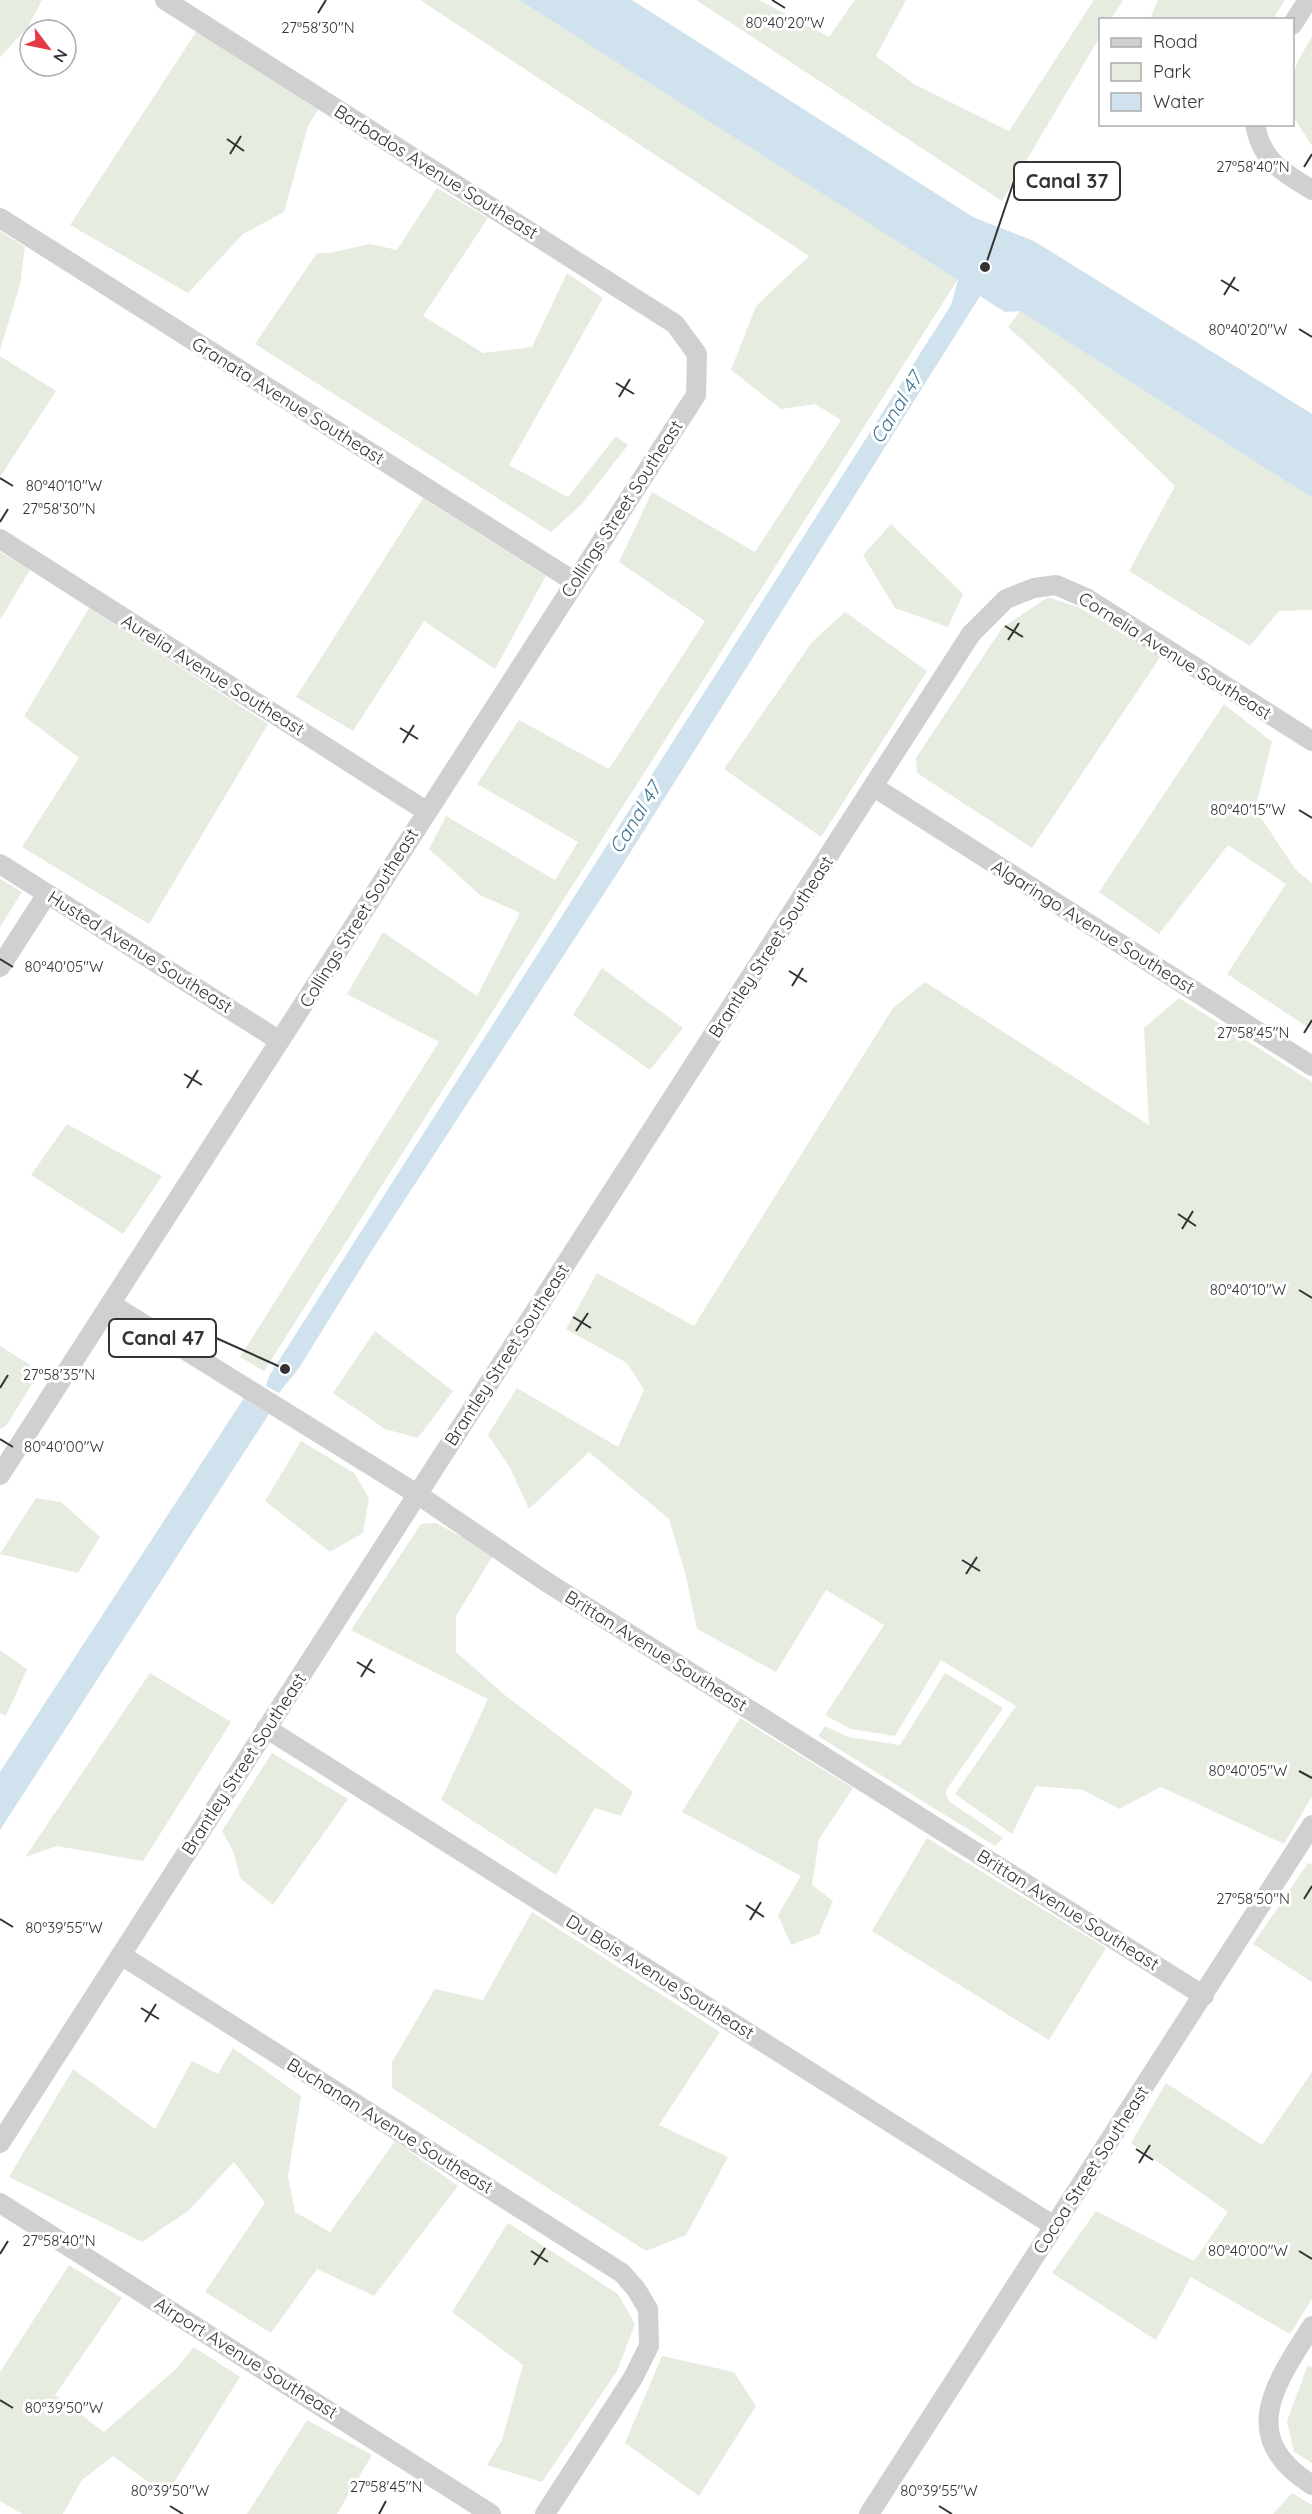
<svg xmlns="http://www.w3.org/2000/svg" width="1312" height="2514" font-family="Quicksand,sans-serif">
<rect width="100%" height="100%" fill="#fff"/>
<!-- green -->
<path fill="#e6ecdf" d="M 0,0 L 42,0 L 28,27 L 0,57 Z
M 420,0 L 519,0 L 958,279 L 264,1371 L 240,1357 L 439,1042 L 347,994 L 383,932 L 477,996 L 520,913 L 480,895 L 429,849 L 446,816 L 555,880 L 578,842 L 477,784 L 519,720 L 609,769 L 705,621 L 619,562 L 652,492 L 755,552 L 841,420 L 815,404 L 781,409 L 731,370 L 756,306 L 809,256 Z
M 696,0 L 759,0 L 829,37 L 855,0 L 906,0 L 876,56 L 914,84 L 1009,131 L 1094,0 L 1123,0 L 1111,19 L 1100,20 L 1100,37 L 1002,201 Z
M 1158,0 L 1285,0 L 1273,19 L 1150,19 Z
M 198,29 L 320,107 L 308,126 L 284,212 L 243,234 L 188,293 L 70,225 Z
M 1312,36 L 1312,146 L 1293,116 L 1292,80 L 1297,63 Z
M 437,188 L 488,218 L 423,316 L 483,353 L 532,347 L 567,273 L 603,298 L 509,465 L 568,497 L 616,436 L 628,445 L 581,505 L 551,532 L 255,344 L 317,253 L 329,253 L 370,244 L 397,250 Z
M 0,231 L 25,247 L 20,285 L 0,350 Z
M 1020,311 L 1312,498 L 1312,610 L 1279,611 L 1250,646 L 1129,571 L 1175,486 L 1067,381 L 1008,327 Z
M 0,356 L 56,391 L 0,477 Z
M 423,498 L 546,576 L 495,669 L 424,621 L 353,731 L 296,697 Z
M 891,524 L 963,594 L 948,627 L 895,608 L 863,555 Z
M 0,552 L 30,570 L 0,620 Z
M 1048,597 L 1080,608 L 1161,656 L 1032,848 L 917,773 L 916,758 L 1002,628 Z
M 89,608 L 268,724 L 149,924 L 22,847 L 79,758 L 24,716 Z
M 845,612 L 927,671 L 821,837 L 724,769 L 812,642 Z
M 1224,704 L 1272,742 L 1255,809 L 1296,870 L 1312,883 L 1312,1030 L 1227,974 L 1286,884 L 1228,845 L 1159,934 L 1099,892 Z
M 0,879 L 22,892 L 0,927 Z
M 602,968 L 683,1028 L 650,1070 L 573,1015 Z
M 925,982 L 1149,1125 L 1144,1028 L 1179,998 L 1312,1082 L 1312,1796 L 1284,1844 L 1161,1787 L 1119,1809 L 1083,1790 L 1036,1786 L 1012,1834 L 955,1794 L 1016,1706 L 941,1660 L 895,1736 L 851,1729 L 825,1715 L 884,1625 L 826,1590 L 776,1672 L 697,1629 L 686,1576 L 669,1519 L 589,1452 L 529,1509 L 509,1466 L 488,1435 L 517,1388 L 618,1447 L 644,1390 L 627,1363 L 566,1329 L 597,1273 L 694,1326 L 893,1008 Z
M 67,1124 L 162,1176 L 123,1234 L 31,1175 Z
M 375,1331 L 453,1391 L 418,1438 L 385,1429 L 333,1393 Z
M 0,1346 L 40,1371 L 6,1426 L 0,1429 Z
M 301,1441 L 354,1473 L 369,1498 L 363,1533 L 330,1552 L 265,1501 Z
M 36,1498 L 61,1502 L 100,1537 L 78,1573 L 0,1554 Z
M 436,1523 L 494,1554 L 456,1616 L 456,1652 L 506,1696 L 633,1792 L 621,1816 L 595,1808 L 556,1875 L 441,1800 L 488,1699 L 351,1630 L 421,1524 Z
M 0,1650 L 27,1669 L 6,1716 L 0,1713 Z
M 150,1673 L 231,1722 L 143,1861 L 57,1846 L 25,1857 Z
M 945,1673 L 1003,1708 L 947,1789 L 946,1794 L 950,1802 L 1003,1838 L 995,1846 L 818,1736 L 825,1726 L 848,1737 L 900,1745 Z
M 740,1718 L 853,1788 L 819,1839 L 812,1885 L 833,1901 L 819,1934 L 791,1945 L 778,1915 L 801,1876 L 682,1812 Z
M 272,1753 L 348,1799 L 273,1905 L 240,1878 L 234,1853 L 222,1831 Z
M 927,1838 L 1106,1948 L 1049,2040 L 872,1931 Z
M 1308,1863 L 1312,1864 L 1312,1982 L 1253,1944 Z
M 532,1912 L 720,2032 L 659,2125 L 728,2157 L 686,2235 L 646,2251 L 392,2088 L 392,2062 L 435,1989 L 483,2000 Z
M 233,2048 L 301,2096 L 288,2176 L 295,2212 L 330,2232 L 395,2141 L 458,2186 L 374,2296 L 317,2269 L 271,2333 L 205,2292 L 265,2203 L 234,2162 L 188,2211 L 142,2242 L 9,2177 L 73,2069 L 155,2129 L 192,2061 L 218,2074 Z
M 1312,2072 L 1312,2299 L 1290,2334 L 1191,2277 L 1156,2340 L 1052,2273 L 1096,2211 L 1194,2261 L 1228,2212 L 1131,2143 L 1166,2083 L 1262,2145 Z
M 508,2223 L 618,2294 L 635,2324 L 617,2371 L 542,2482 L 487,2465 L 502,2440 L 523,2365 L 452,2312 Z
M 69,2265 L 122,2298 L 55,2395 L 104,2432 L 176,2369 L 194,2347 L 240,2377 L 166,2495 L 113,2456 L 82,2480 L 63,2514 L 22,2514 L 0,2501 L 0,2372 Z
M 662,2356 L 734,2372 L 756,2406 L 699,2496 L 625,2443 Z
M 1308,2365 L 1312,2367 L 1312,2463 L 1294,2452 L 1287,2421 Z
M 307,2420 L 372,2455 L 337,2514 L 247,2514 Z
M 1292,2493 L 1312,2505 L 1312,2514 L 1273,2514 Z"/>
<!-- water -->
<path fill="#cfe2ee" d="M 519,0 L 632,0 L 973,217 L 1034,241 L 1312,414 L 1312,498 L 1020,311 L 1005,312 L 980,296 L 618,872 L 372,1250 L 299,1368 L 279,1393 L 266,1386 L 269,1376 L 951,305 L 958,280 Z
M 244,1398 L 269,1414 L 0,1830 L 0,1772 Z"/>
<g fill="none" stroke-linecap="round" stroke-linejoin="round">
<!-- minor -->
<path stroke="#d0d0d0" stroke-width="20" d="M 1292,25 L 1308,0
M 1255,124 C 1261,161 1283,172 1312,190
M 0,218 L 575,582
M 0,539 L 426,811
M 874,787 L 1312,1066
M 0,864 L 280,1041
M 0,967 L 47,894
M 111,1304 L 417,1494 L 545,1581 L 1204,1996
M 0,1475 L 696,395 L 697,354 L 675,324 L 165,0
M 266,1728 L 1054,2226
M 121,1955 L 622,2273 L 636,2289 L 648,2309 L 649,2346 L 633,2378 L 545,2514
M 0,2143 L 971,634 L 1006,599 L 1034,588 L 1056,585 L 1086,598 L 1312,741
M 0,2203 L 491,2514
M 1312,2326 C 1275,2384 1236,2437 1312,2485
M 869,2514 L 1312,1825"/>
</g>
<!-- ticks -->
<path fill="none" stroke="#333" stroke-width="2" d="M 772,0 L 785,8M 318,13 L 326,0M 227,139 L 244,151M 230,154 L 241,136M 1304,167 L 1312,154M 1221,280 L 1239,291M 1224,295 L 1235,277M 1299,329 L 1312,337M 616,383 L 634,394M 619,397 L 630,379M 0,478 L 13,486M 0,522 L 8,509M 1005,626 L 1023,637M 1008,640 L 1019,623M 400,728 L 418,739M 403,743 L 414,725M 1299,810 L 1312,818M 0,959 L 13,967M 789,971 L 807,982M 792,986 L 803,968M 1304,1033 L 1312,1020M 184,1074 L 202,1085M 187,1088 L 198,1070M 1178,1214 L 1196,1226M 1182,1229 L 1193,1211M 1299,1290 L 1312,1298M 573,1317 L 591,1328M 576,1331 L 588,1313M 0,1388 L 8,1375M 0,1439 L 13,1447M 962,1560 L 980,1571M 966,1574 L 977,1557M 357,1662 L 375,1673M 361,1677 L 372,1659M 1299,1771 L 1312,1778M 1304,1899 L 1312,1886M 746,1905 L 764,1917M 0,1919 L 13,1927M 750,1920 L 761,1902M 141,2008 L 159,2019M 145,2022 L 156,2004M 1136,2149 L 1153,2160M 1139,2163 L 1150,2145M 531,2251 L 548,2262M 1299,2251 L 1312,2259M 0,2254 L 8,2241M 534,2265 L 545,2248M 0,2400 L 13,2408M 170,2506 L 183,2514M 939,2506 L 952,2514M 379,2514 L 386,2501"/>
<g text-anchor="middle" stroke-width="6" stroke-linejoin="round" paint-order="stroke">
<!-- street labels -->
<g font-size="18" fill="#333" stroke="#fff">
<text transform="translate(436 172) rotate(32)" y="6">Barbados Avenue Southeast</text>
<text transform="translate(288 401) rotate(32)" y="6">Granata Avenue Southeast</text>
<text transform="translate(622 509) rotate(-57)" y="6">Collings Street Southeast</text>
<text transform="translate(1175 656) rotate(32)" y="6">Cornelia Avenue Southeast</text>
<text transform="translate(213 675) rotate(32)" y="6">Aurelia Avenue Southeast</text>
<text transform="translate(359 918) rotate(-58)" y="6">Collings Street Southeast</text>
<text transform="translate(1093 927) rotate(32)" y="6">Algaringo Avenue Southeast</text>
<text transform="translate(771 947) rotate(-57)" y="6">Brantley Street Southeast</text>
<text transform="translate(140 952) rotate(32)" y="6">Husted Avenue Southeast</text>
<text transform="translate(507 1355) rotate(-57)" y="6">Brantley Street Southeast</text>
<text transform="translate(656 1651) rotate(32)" y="6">Brittan Avenue Southeast</text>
<text transform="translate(244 1764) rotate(-57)" y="6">Brantley Street Southeast</text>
<text transform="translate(1068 1910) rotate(32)" y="6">Brittan Avenue Southeast</text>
<text transform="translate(660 1977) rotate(32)" y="6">Du Bois Avenue Southeast</text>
<text transform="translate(390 2126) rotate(32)" y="6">Buchanan Avenue Southeast</text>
<text transform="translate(1091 2170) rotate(-57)" y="6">Cocoa Street Southeast</text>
<text transform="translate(246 2358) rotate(32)" y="6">Airport Avenue Southeast</text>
</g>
<!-- water labels -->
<g font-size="20" font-style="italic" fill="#3f7597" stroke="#fff">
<text transform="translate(896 408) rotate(-58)" y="7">Canal 47</text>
<text transform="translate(635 818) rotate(-58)" y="7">Canal 47</text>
</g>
</g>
<g font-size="15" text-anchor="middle" fill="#333" stroke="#fff" stroke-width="6" stroke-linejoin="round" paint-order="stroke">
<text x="785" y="28">80°40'20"W</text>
<text x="318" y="33">27°58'30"N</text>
<text x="1253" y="172">27°58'40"N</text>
<text x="1248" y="335">80°40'20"W</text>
<text x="64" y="491">80°40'10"W</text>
<text x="59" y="514">27°58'30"N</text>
<text x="1248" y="815">80°40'15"W</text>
<text x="64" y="972">80°40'05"W</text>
<text x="1253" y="1038">27°58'45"N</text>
<text x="1248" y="1295">80°40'10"W</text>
<text x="59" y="1380">27°58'35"N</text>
<text x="64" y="1452">80°40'00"W</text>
<text x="1248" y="1776">80°40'05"W</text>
<text x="1253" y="1904">27°58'50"N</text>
<text x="64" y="1933">80°39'55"W</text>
<text x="59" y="2246">27°58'40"N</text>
<text x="1248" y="2256">80°40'00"W</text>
<text x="64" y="2413">80°39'50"W</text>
<text x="386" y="2492">27°58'45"N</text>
<text x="170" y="2496">80°39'50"W</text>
<text x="939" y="2496">80°39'55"W</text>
</g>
<!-- callouts -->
<path fill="none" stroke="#333" stroke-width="2" d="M985 267L1014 181M285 1369L216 1338"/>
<g fill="#333" stroke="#fff" stroke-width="2">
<circle cx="985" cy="267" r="6"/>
<circle cx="285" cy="1369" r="6"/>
</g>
<g fill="#fff" stroke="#333" stroke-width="2">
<rect x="1014" y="162" width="106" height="38" rx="6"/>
<rect x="109" y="1319" width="107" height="38" rx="6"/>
</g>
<g font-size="20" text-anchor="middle" font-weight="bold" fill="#333">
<text x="1067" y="188">Canal 37</text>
<text x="163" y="1345">Canal 47</text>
</g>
<!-- legend -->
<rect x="1099" y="18" width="195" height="108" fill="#ffffff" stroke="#adadad" stroke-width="1.5"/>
<rect x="1111" y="38" width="30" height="9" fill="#d0d0d0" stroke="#adadad" stroke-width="1.5"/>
<text x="1153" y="48" font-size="18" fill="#333333">Road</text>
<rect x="1111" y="63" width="30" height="18" fill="#e6ecdf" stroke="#adadad" stroke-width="1.5"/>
<text x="1153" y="78" font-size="18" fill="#333333">Park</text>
<rect x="1111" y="93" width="30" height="18" fill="#cfe2ee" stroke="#adadad" stroke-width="1.5"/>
<text x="1153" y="108" font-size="18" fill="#333333">Water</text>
<!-- north arrow -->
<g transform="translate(48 48) rotate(122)"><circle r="28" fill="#ffffff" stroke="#adadad" stroke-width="1.5"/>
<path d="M0-4.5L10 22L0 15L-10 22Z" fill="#e63946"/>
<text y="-9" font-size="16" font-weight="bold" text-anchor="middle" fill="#333333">N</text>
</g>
</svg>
